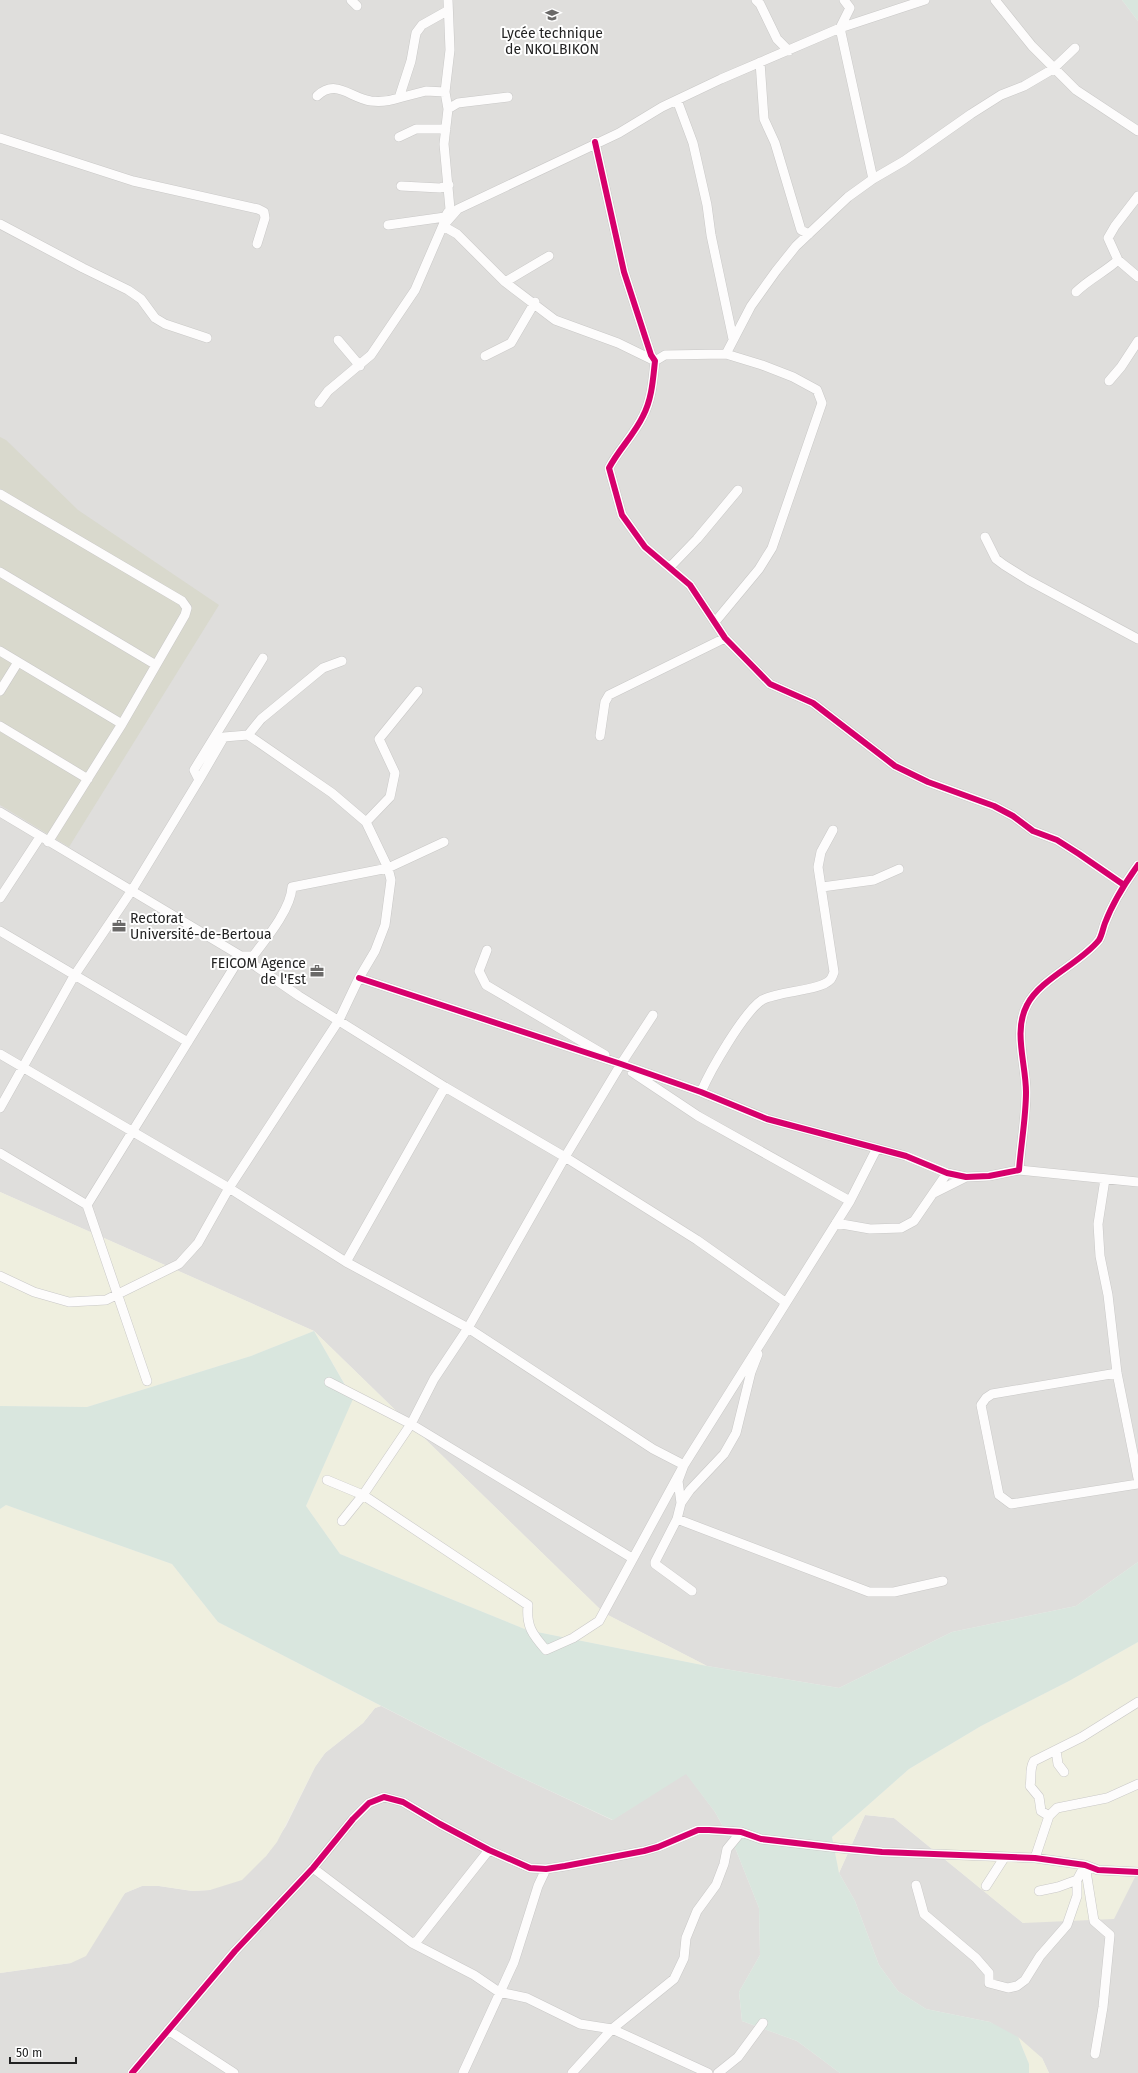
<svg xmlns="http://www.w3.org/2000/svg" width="1138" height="2073" font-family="'Fira Sans',sans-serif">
<rect width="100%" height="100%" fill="#f0eeeb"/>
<!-- residential -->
<path fill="#dfdedc" d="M 0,0 L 1122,0 L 1138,21 L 1138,1562 L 1076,1606 L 952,1632 L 839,1688 L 707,1666 L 604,1613 L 314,1331 L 0,1192 Z
M 381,1706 L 516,1775 L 612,1820 L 686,1773 L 715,1812 L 736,1850 L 759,1908 L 760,1955 L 739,1992 L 742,2021 L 797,2041 L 840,2073 L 0,2073 L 0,1973 L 71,1963 L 125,1893 L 142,1886 L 159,1886 L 192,1891 L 210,1890 L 266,1856 L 286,1826 L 315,1767 L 325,1753 L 363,1723 L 375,1708 Z
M 865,1815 L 894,1818 L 1023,1923 L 1138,1871 L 1138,2073 L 1049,2073 L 1042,2058 L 990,2022 L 926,2009 L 898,1991 L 879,1965 L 855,1901 L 839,1873 Z"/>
<!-- construction -->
<path fill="#d9d9cd" d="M 0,437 L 6,440 L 78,510 L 219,605 L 69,847 L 0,805 Z"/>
<!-- farmland -->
<path fill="#efefdf" d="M 0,1192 L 314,1331 L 604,1613 L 707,1666 L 527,1630 L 340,1554 L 306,1506 L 353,1398 L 314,1331 L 251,1356 L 87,1407 L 0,1406 Z
M 6,1505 L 172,1564 L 218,1622 L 381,1706 L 375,1708 L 363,1723 L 325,1753 L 315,1767 L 277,1842 L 266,1856 L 242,1880 L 210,1890 L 193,1891 L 159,1886 L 142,1886 L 125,1893 L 86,1956 L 71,1963 L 0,1973 L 0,1509 Z
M 1138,1642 L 1138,1871 L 1114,1919 L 1023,1923 L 894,1818 L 865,1815 L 839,1873 L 832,1837 L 909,1769 L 981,1726 L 1069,1681 Z
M 1018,2037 L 1042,2058 L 1049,2073 L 1029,2073 L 1029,2064 Z"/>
<!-- wetland -->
<path fill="#d9e6de" d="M 1122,0 L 1138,0 L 1138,21 Z
M 314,1331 L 353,1399 L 306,1506 L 340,1554 L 527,1630 L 707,1666 L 839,1688 L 952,1632 L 1076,1606 L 1138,1562 L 1138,1642 L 1069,1681 L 981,1726 L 909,1769 L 832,1837 L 839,1873 L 855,1901 L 879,1965 L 898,1991 L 926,2009 L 990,2022 L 1018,2037 L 1029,2064 L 1029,2073 L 840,2073 L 797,2041 L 742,2021 L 739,1992 L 760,1955 L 759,1908 L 736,1850 L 715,1812 L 686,1774 L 613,1820 L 516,1775 L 218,1622 L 172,1564 L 6,1505 L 0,1509 L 0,1406 L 87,1407 L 251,1356 Z"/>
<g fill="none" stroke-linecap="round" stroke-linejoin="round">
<!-- minor casing -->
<g stroke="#c9c8c7" stroke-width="10">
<path id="minor" d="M 351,0 L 357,6
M 756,0 L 760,4 L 777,39 L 789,51
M 844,0 L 850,8 L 840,28 L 873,179
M 995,0 L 1032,46 L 1076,90 L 1138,131
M 760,62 L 764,119 L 775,143 L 801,230 L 809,234
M 317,96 C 336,78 350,98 371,101 C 380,102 390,101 399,98 L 411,61 L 416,33 L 422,25 L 447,11
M 399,98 L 426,91 L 445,92
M 677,100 L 693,143 L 707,205 L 711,235 L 733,339
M 448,109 L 458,103 L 508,97
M 399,137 L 416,129 L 446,129
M 0,138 L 133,181 L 258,209 L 264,212 L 265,218 L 257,244
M 595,142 L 624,272 L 651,355 L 655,361 C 653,379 652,399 643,416 C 634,435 619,449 609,468 L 622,515 L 645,547 L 690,585 L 725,638 L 770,684 L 813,703 L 895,766 L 928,782 L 994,806 L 1013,816 L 1033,831 L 1057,840 L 1079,854 L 1124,885
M 401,186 L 440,188 L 449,185
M 1138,196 L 1115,226 L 1108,238 L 1118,260 L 1138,277
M 0,224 L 83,268 L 128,290 L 141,299 L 155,318 L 165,324 L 207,338
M 388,225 L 445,217 L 448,212
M 443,226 L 458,209 L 619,133 L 662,107 L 721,79 L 840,28 L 925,0
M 443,226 L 457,234 L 505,282 L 555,320 L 618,343 L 655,361
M 505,282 L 549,256
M 1076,292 C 1089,279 1105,272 1118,260
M 338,340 L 360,366
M 726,354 L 751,306 L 776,271 L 796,246 L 848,197 L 873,179 L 904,161 L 971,114 L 1001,95 L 1024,86 L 1053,69 L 1075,48
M 485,356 L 511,343 L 535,302
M 655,361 L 665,355 L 726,354 L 762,365 L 793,377 L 817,390 L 822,403 L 772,548 L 759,569 L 715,622
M 1109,381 L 1121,367 L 1138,341
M 319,403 L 328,391 L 371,355 L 415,290 L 450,209 L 444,144 L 448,109 L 445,92 L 450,50 L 448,0
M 0,494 L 182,601 L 187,608 L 185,615 L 122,724 L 48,842
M 985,537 L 996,559 L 1004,565 L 1028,580 L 1138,639
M 670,567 L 697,539 L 738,490
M 0,572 L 156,665
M 0,651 L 122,724
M 0,691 L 18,662
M 0,726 L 88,779
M 248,735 L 261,719 L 323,668 L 342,661
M 600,736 L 605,702 L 609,695 L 725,638
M 0,812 L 241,956 L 299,996 L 445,1087 L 565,1157 L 697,1240 L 785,1302
M 366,822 L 390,797 L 395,773 L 379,739 L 418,691
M 822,887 L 874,880 L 899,869
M 0,898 L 40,837
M 0,931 L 188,1042
M 487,950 L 479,971 L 486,985 L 605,1055
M 359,978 L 621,1064 L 701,1092 L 767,1119 L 906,1156 L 947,1173 L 966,1177 L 989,1176 L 1019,1170 C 1021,1144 1026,1117 1026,1092 C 1026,1064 1013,1031 1027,1005 C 1040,979 1081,963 1099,940 C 1102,935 1103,928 1105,923 C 1113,902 1125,883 1138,865
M 0,1054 L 229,1188 L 346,1262 L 468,1328 L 653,1449 L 684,1465 L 678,1481 L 681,1503
M 632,1072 L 698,1116 L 850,1201
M 701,1092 C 710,1071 743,1013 762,1000 C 778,991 820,991 830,980 C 832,978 833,975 834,972 L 818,867 L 821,852 L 833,830
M 0,1108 L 74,976 L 132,890 L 199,780 L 194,770 L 263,658
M 0,1153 L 87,1205 L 147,1381
M 1019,1170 L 1138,1182
M 1105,1179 L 1098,1224 L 1100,1256 L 1108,1295 L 1117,1373 L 1138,1478
M 934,1193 L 966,1177
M 87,1205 L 241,956 L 253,956 C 266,939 291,909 292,887 L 388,868 L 444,842
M 836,1223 L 870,1229 L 901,1228 L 914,1221 L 947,1173
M 346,1262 L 445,1087
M 0,1276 L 34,1292 L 69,1302 L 106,1300 L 179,1264 L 198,1243 L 229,1188 L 339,1020 L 359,978 L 375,951 L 385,925 L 391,880 L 388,868 L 366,822 L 332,793 L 248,735 L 224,737 L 199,780
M 1117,1373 L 992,1394 L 986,1398 L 981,1405 L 999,1495 L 1011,1504 L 1138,1484
M 329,1382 L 411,1424 L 632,1558
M 327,1480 L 363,1495 L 528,1605 C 526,1626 532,1634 546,1650 L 573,1638 L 599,1621 L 684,1465 L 850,1201 L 876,1150
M 677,1519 L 869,1592 L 894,1592 L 943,1581
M 342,1521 L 363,1495 L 411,1424 L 434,1379 L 468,1328 L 565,1157 L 621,1064 L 653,1015
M 692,1591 L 655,1564 L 655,1562 L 677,1519 L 681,1503 L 690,1490 L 724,1454 L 736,1433 L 751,1372 L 758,1354
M 1056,1750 L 1058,1764 L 1064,1772
M 1049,1816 L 1041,1811 L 1039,1797 L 1030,1786 C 1032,1777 1029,1769 1034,1761 L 1082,1737 L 1138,1702
M 1035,1858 L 1049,1816 L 1057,1808 L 1107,1798 L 1138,1784
M 1085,1865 L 1094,1921 L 1110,1935 L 1103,2007 L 1095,2054
M 313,1868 L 412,1943 L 417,1941 L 489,1850
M 916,1885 L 924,1914 L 976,1958 L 989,1973 L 989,1983 L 1008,1988 L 1017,1986 L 1025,1980 L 1040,1956 L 1067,1925 L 1077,1896 L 1077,1880 L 1085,1865
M 986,1886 L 1004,1858
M 1039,1891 L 1058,1887 L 1077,1880
M 412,1943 L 474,1975 L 499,1992 L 527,1998 L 580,2024 L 612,2029 L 708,2073
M 168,2030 L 234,2073
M 132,2073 L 235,1951 L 313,1868 L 353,1819 L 369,1803 L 384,1797 L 403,1802 L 440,1824 L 489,1850 L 530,1868 L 546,1869 L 565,1866 L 644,1851 L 658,1847 L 698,1830 L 709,1830 L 741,1832 L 761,1839 L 839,1848 L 882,1852 L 1035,1858 L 1085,1865 L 1098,1870 L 1138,1872
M 463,2073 L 514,1962 L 538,1886 L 546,1869
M 572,2073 L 612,2029 L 674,1979 L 684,1958 L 686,1938 L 697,1911 L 716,1885 L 724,1864 L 727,1849 L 741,1832
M 718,2073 L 738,2057 L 763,2023"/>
</g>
<!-- minor -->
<use href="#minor" stroke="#fdfcfc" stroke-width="9"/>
<!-- cycleway casing -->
<g stroke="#fff" stroke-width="8">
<path id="cycleway" d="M 595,142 L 624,272 L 651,355 L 655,361 C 653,379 652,399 643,416 C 634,435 619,449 609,468 L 622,515 L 645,547 L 690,585 L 725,638 L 770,684 L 813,703 L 895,766 L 928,782 L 994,806 L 1013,816 L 1033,831 L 1057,840 L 1079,854 L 1124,885
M 359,978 L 621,1064 L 701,1092 L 767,1119 L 906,1156 L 947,1173 L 966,1177 L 989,1176 L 1019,1170 C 1021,1144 1026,1117 1026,1092 C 1026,1064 1013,1031 1027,1005 C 1040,979 1081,963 1099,940 C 1102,935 1103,928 1105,923 C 1113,902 1125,883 1138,865
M 132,2073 L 235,1951 L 313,1868 L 353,1819 L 369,1803 L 384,1797 L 403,1802 L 440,1824 L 489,1850 L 530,1868 L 546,1869 L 565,1866 L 644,1851 L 658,1847 L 698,1830 L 709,1830 L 741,1832 L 761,1839 L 839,1848 L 882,1852 L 1035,1858 L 1085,1865 L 1098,1870 L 1138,1872"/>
</g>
<!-- cycleway -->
<use href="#cycleway" stroke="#d6006c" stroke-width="6"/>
</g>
<!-- icons -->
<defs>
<g id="school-bare" transform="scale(1.08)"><path d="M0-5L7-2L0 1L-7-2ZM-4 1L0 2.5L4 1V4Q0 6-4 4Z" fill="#6a6968" stroke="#fff" stroke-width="2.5" paint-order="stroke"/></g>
<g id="office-bare" transform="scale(1.08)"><path d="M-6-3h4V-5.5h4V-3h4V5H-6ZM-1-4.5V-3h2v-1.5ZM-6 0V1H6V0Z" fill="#6a6968" stroke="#fff" stroke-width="2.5" paint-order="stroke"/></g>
</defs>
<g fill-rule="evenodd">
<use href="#school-bare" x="552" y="15"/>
<use href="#office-bare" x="119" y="926"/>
<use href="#office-bare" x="317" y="971"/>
</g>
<g text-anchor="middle" stroke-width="4" stroke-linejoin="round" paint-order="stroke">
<!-- poi labels -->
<g font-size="14" fill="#222" stroke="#fff">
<text x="552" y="38">Lycée technique<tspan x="552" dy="16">de NKOLBIKON</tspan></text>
<text x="130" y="923" text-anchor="start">Rectorat<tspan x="130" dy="16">Université-de-Bertoua</tspan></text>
<text x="306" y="968" text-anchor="end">FEICOM Agence<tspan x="306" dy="16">de l'Est</tspan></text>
</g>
</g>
<!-- scale -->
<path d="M10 2057v6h66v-6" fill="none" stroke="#222222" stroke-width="2"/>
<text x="16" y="2057" font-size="12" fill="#222222" stroke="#ffffff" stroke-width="3" paint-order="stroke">50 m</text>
</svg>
